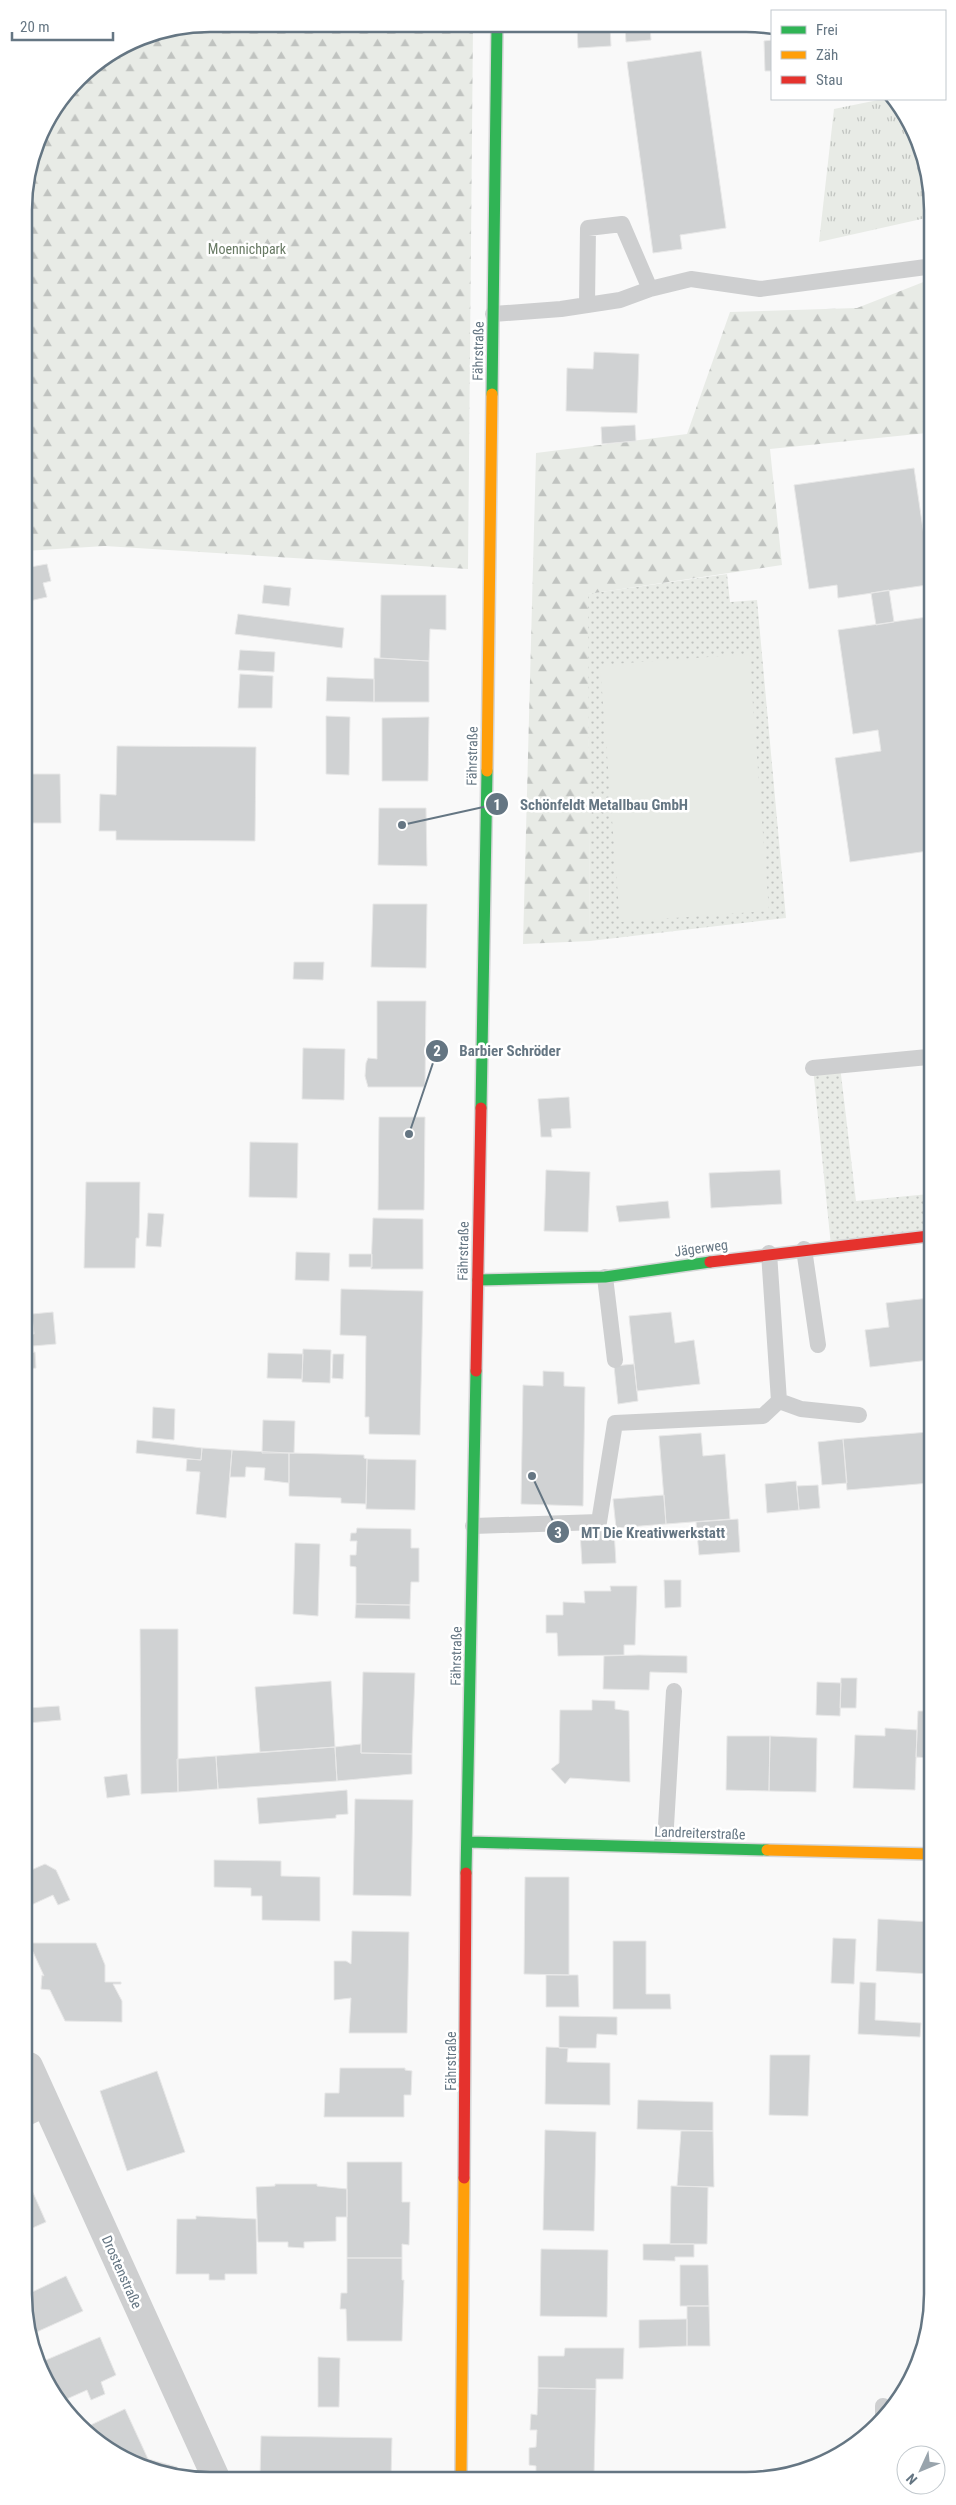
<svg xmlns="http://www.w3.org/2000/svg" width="956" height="2505" font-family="'Roboto Condensed',sans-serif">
<defs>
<pattern id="grass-dots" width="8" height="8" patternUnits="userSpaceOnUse" patternTransform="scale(1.25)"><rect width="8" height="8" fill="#e8ebe6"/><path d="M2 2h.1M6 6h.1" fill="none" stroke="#c0c3c0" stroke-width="1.8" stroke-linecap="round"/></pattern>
<pattern id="forest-firs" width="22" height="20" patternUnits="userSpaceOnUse" patternTransform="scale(1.25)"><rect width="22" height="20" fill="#e8ebe6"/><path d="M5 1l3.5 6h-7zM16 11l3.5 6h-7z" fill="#c0c3c0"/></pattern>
<pattern id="park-tufts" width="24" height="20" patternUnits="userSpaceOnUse" patternTransform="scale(1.25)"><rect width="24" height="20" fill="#e8ebe6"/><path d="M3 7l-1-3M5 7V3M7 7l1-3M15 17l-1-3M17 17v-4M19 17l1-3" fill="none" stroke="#c0c3c0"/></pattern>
</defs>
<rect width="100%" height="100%" fill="#f9f9f9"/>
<!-- grass -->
<path fill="url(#grass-dots)" d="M 727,574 L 730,602 L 757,600 L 786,918 L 590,941 L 587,594 Z
M 840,1066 L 856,1201 L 929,1194 L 929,1236 L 831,1246 L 813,1068 Z"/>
<!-- forest -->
<path fill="url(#forest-firs)" d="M 211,24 L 473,25 L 468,569 L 105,546 L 25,551 L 24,198 L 43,128 L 87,70 L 139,38 Z
M 926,281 L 927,433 L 770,449 L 782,565 L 588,594 L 590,941 L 523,944 L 536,453 L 687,434 L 730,312 L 857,308 Z"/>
<!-- park -->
<path fill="url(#park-tufts)" d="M 883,99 L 893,99 L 907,117 L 926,163 L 926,218 L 819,242 L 834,109 Z"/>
<!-- pitch -->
<path fill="#e8ebe6" d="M 749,654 L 769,911 L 620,922 L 600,665 Z"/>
<!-- building -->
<path fill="#d0d2d3" stroke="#e8e8e8" d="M 577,26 L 610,26 L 611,46 L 578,48 Z
M 625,26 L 650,26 L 651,40 L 626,42 Z
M 772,40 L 772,71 L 765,71 L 764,41 Z
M 701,51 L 726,228 L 680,235 L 682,249 L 653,253 L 627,62 Z
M 594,352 L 639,354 L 637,413 L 566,411 L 567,368 L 593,369 Z
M 635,425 L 636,441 L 602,444 L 601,427 Z
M 914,468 L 927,556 L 927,585 L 838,598 L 837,585 L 809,589 L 794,485 Z
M 47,564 L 51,581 L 43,583 L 47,597 L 25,602 L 25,568 Z
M 264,585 L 291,588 L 289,606 L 262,603 Z
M 889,590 L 894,622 L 876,625 L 871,593 Z
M 381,595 L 446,595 L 446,630 L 430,629 L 429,661 L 380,658 Z
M 238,614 L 344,628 L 342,648 L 235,634 Z
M 927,617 L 927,723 L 926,723 L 928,726 L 928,851 L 850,862 L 835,758 L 881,751 L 878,730 L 853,734 L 838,630 Z
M 240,650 L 275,652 L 274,672 L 238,670 Z
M 374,658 L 429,661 L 429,702 L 374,702 Z
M 240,674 L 273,676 L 272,708 L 238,708 Z
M 327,677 L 374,679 L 374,702 L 326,701 Z
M 326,716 L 350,717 L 349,775 L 326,774 Z
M 429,717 L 428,781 L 382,781 L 382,718 Z
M 117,746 L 256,747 L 255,841 L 116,840 L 116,831 L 99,831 L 100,794 L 116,795 Z
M 26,774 L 60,774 L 61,823 L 26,823 Z
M 379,808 L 426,808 L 427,866 L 378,865 Z
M 373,904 L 427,904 L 426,968 L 371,967 Z
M 294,962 L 324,962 L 323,980 L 293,979 Z
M 377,1001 L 426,1001 L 425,1087 L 368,1087 L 365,1076 L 366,1063 L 368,1058 L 377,1059 Z
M 303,1048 L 345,1049 L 344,1100 L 302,1099 Z
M 569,1097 L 571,1128 L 551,1129 L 552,1137 L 541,1137 L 538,1099 Z
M 379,1117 L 425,1117 L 424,1210 L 378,1210 Z
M 250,1142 L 298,1143 L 297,1198 L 249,1197 Z
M 546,1170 L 590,1172 L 588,1232 L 544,1231 Z
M 780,1170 L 782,1204 L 711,1208 L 709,1173 Z
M 86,1182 L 140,1182 L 139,1238 L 136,1238 L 135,1268 L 84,1268 Z
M 668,1201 L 670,1218 L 619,1222 L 616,1206 Z
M 148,1213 L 164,1214 L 161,1247 L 146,1246 Z
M 373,1218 L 423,1219 L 423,1269 L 371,1269 Z
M 296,1252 L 330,1253 L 329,1281 L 295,1280 Z
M 349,1254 L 372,1254 L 372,1267 L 349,1267 Z
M 341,1289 L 423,1291 L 420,1435 L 369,1434 L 369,1417 L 365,1417 L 366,1336 L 340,1335 Z
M 929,1298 L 929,1360 L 870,1367 L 865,1330 L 889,1327 L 886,1303 Z
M 53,1312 L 56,1344 L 33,1346 L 33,1352 L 27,1353 L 27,1334 L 34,1334 L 32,1314 Z
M 671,1312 L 675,1343 L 694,1340 L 700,1384 L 637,1391 L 629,1316 Z
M 303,1349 L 331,1350 L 330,1383 L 302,1382 Z
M 35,1352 L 36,1368 L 27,1369 L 27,1353 Z
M 268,1353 L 303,1354 L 302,1379 L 267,1378 Z
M 333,1354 L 344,1354 L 343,1379 L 332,1378 Z
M 634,1364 L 638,1401 L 618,1404 L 614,1366 Z
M 543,1371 L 564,1372 L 564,1386 L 585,1387 L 583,1506 L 521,1504 L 523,1385 L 543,1386 Z
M 153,1407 L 175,1409 L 174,1440 L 152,1438 Z
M 263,1420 L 295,1421 L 294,1453 L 262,1453 Z
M 929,1432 L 930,1483 L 847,1490 L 843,1439 Z
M 701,1433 L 703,1456 L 725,1454 L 730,1519 L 666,1524 L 659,1436 Z
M 843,1439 L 847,1483 L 822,1485 L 818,1442 Z
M 137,1440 L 202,1448 L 201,1460 L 136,1453 Z
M 202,1448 L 232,1450 L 226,1518 L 196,1514 L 200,1472 L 186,1471 L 187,1459 L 201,1460 Z
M 232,1450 L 289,1453 L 289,1483 L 264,1480 L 265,1468 L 246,1467 L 245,1477 L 230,1477 Z
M 289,1453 L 364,1455 L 364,1458 L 367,1459 L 366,1504 L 341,1503 L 341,1498 L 289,1496 Z
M 367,1459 L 416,1460 L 415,1510 L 366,1509 Z
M 796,1481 L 799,1510 L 767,1513 L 765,1484 Z
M 818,1485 L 820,1508 L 799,1510 L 797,1486 Z
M 664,1495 L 666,1524 L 616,1528 L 613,1499 Z
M 738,1519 L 740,1552 L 699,1555 L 696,1522 Z
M 357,1528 L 411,1529 L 411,1548 L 419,1548 L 419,1582 L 411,1582 L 410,1605 L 356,1604 L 356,1567 L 350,1566 L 350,1555 L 356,1555 L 357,1541 L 350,1541 L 351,1533 L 356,1533 Z
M 614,1530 L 616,1563 L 582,1564 L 580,1532 Z
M 295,1543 L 320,1544 L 318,1616 L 293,1614 Z
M 664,1580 L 681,1580 L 681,1607 L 665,1608 Z
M 610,1586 L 637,1586 L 635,1645 L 624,1645 L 624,1655 L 558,1656 L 557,1633 L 546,1633 L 546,1615 L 563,1615 L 563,1602 L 585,1603 L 584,1591 L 611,1591 Z
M 356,1604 L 410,1605 L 410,1619 L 355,1618 Z
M 140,1629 L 178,1629 L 178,1792 L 141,1794 Z
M 639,1655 L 687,1656 L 687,1673 L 650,1672 L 649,1690 L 603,1689 L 604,1656 Z
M 363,1672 L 415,1673 L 412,1754 L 361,1753 Z
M 841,1678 L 857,1678 L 856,1708 L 840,1708 Z
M 331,1681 L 335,1747 L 260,1752 L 255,1687 Z
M 817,1682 L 841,1683 L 840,1716 L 816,1715 Z
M 592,1700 L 615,1701 L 615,1709 L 629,1711 L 630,1782 L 570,1778 L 565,1784 L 551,1769 L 559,1763 L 560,1710 L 592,1710 Z
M 59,1706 L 61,1720 L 28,1723 L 28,1708 Z
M 918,1711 L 930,1711 L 930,1758 L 916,1757 Z
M 885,1728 L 917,1730 L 915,1790 L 853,1788 L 855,1735 L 885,1736 Z
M 727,1736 L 770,1736 L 769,1791 L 726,1790 Z
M 770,1736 L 817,1738 L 816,1792 L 769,1791 Z
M 361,1744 L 361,1753 L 412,1754 L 412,1774 L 337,1781 L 335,1747 Z
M 335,1747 L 337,1781 L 218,1789 L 216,1756 Z
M 216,1756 L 218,1789 L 178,1792 L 177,1759 Z
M 127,1774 L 130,1795 L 107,1798 L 104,1777 Z
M 347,1790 L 348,1814 L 336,1815 L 336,1818 L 259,1824 L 257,1798 Z
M 355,1799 L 413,1800 L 411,1896 L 353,1895 Z
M 214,1860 L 281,1861 L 281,1876 L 320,1877 L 320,1921 L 262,1920 L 262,1896 L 251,1896 L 251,1888 L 214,1887 Z
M 45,1864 L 56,1870 L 70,1900 L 58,1905 L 53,1895 L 29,1906 L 29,1871 Z
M 525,1877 L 569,1877 L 569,1975 L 524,1974 Z
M 878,1919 L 931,1922 L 931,1974 L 876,1971 Z
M 352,1931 L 409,1932 L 407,2033 L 349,2033 L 351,1998 L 334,2000 L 334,1961 L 346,1961 L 351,1964 Z
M 833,1938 L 856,1939 L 854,1984 L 831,1983 Z
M 613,1941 L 646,1941 L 646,1994 L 670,1994 L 671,2009 L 613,2009 Z
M 29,1943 L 96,1943 L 105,1965 L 105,1982 L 121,1982 L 121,1984 L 113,1984 L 122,2001 L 122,2022 L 65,2021 L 50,1990 L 41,1989 L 42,1975 L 44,1976 Z
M 546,1975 L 578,1975 L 579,2007 L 546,2007 Z
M 860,1982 L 876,1983 L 875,2020 L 921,2023 L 920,2037 L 858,2034 Z
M 559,2016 L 617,2017 L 617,2035 L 597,2034 L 596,2048 L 559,2048 Z
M 546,2047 L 568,2048 L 567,2062 L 610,2063 L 610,2105 L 545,2104 Z
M 770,2055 L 810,2055 L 808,2116 L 769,2115 Z
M 340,2068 L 405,2068 L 405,2070 L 412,2071 L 411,2095 L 404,2095 L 404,2117 L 324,2117 L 325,2093 L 339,2093 Z
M 157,2071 L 185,2152 L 127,2171 L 100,2091 Z
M 638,2100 L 713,2102 L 713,2131 L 637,2129 Z
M 545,2130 L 596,2132 L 594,2231 L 543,2230 Z
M 681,2131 L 713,2131 L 714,2187 L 677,2186 Z
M 347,2162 L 402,2162 L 402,2202 L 410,2202 L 409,2245 L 402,2244 L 402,2258 L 347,2258 Z
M 275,2184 L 317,2184 L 317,2186 L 347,2189 L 347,2217 L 336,2217 L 336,2241 L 304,2242 L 304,2248 L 288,2247 L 288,2242 L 258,2242 L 256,2187 L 275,2186 Z
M 30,2186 L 46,2222 L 30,2229 Z
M 671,2186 L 708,2187 L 707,2244 L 670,2244 Z
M 196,2216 L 256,2219 L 257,2274 L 225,2274 L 225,2280 L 209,2280 L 209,2274 L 176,2274 L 177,2219 L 196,2219 Z
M 643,2244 L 694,2244 L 694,2257 L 675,2257 L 675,2261 L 643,2260 Z
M 541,2249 L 608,2250 L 607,2317 L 540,2316 Z
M 347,2258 L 402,2258 L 402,2280 L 404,2280 L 402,2341 L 347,2341 L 346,2309 L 340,2309 L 341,2293 L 347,2293 Z
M 680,2265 L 708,2265 L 709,2306 L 680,2306 Z
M 66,2276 L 83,2311 L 30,2335 L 30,2293 Z
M 687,2306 L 709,2306 L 710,2346 L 687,2346 Z
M 687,2319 L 687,2346 L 639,2348 L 639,2320 Z
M 100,2337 L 116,2375 L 101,2382 L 105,2394 L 91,2400 L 87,2390 L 60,2402 L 49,2388 L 39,2363 Z
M 565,2348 L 624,2348 L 623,2379 L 596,2379 L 596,2389 L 538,2388 L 538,2356 L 564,2356 Z
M 318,2357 L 340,2358 L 339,2407 L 318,2407 Z
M 538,2388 L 596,2389 L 594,2476 L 536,2476 L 536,2466 L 529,2465 L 529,2448 L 536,2447 L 537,2430 L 530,2430 L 531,2414 L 537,2415 Z
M 125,2409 L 148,2459 L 177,2467 L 174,2478 L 128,2462 L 82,2429 Z
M 261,2436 L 392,2438 L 391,2477 L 260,2477 Z
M 714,2473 L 734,2474 L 734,2475 L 714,2475 Z"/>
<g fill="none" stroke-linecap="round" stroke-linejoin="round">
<!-- fast casing -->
<g stroke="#d5d6d7" stroke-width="14">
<path id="fast" d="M 492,394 L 497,26
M 481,1108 L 487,771
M 478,1280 L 605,1277 L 710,1262
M 468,1842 L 767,1850
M 466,1873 L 476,1371"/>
</g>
<!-- slow casing -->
<g stroke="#d5d6d7" stroke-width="14">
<path id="slow" d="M 487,771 L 492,394
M 767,1850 L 931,1854
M 461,2476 L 464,2178"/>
</g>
<!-- jam casing -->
<g stroke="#d5d6d7" stroke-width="14">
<path id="jam" d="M 710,1262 L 929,1236
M 476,1371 L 481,1108
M 464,2178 L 466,1873"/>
</g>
<!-- lane -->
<path stroke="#cecfd0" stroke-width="16" d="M 587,305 L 588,228 L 622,224 L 650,289
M 493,314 L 561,309 L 620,300 L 650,289 L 691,279 L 760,289 L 926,267
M 813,1068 L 928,1057
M 804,1249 L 818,1345
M 605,1277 L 615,1360
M 779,1401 L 801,1409 L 859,1415
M 473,1526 L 599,1522 L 615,1423 L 763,1416 L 779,1401 L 769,1253
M 661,1846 L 666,1826 L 674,1691
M 29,2117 L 48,2108
M 883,2418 L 883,2406"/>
<!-- street -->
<path stroke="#cecfd0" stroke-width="28" d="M 29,2066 L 216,2478"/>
<!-- fast -->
<use href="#fast" stroke="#30b455" stroke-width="11"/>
<!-- slow -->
<use href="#slow" stroke="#ff9f0a" stroke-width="11"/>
<!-- jam -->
<use href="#jam" stroke="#e5322d" stroke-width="11"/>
</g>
<g text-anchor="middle" stroke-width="5" stroke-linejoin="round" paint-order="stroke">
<!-- park labels -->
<g font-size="14" fill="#687a64" stroke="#fff">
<text x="247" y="254">Moennichpark</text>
</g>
<!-- street labels -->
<g font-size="14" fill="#657683" stroke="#fff">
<text transform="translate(478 351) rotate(-89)" y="5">Fährstraße</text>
<text transform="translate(472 756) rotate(-89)" y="5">Fährstraße</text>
<text transform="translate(701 1248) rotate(-8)" y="5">Jägerweg</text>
<text transform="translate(463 1251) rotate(-89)" y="5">Fährstraße</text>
<text transform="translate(456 1656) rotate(-89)" y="5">Fährstraße</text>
<text transform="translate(700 1833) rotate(2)" y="5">Landreiterstraße</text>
<text transform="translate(451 2061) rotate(-90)" y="5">Fährstraße</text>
<text transform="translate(122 2272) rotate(66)" y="5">Drostenstraße</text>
</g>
</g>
<!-- crop -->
<path d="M0 0H956V2505H0ZM210 32H746A178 178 0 0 1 924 210V2294A178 178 0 0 1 746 2472H210A178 178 0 0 1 32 2294V210A178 178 0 0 1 210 32Z" fill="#fff" fill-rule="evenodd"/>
<path fill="none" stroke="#657683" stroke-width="2.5" d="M210 32H746A178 178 0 0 1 924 210V2294A178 178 0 0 1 746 2472H210A178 178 0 0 1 32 2294V210A178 178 0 0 1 210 32Z"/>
<!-- callouts -->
<path fill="none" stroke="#657683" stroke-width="2" d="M402 825L497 804M409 1134L437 1051M532 1476L558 1532"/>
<g fill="#657683" stroke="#fff" stroke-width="2">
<circle cx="402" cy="825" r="5"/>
<circle cx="409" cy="1134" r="5"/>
<circle cx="532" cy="1476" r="5"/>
<circle cx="497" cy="804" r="12"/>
<circle cx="437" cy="1051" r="12"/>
<circle cx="558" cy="1532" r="12"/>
</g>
<g font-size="15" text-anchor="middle" font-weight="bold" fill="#fff">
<text x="497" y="810">1</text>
<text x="437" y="1056">2</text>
<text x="558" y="1538">3</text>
</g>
<g font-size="15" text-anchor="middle" font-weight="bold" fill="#657683" stroke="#fff" stroke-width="5" stroke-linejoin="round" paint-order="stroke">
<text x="604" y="810">Schönfeldt Metallbau GmbH</text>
<text x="510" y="1056">Barbier Schröder</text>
<text x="653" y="1538">MT Die Kreativwerkstatt</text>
</g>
<!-- legend -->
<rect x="771" y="10" width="175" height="90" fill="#ffffff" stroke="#c1c8cd"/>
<rect x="781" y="26" width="25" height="8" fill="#30b455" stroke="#c1c8cd"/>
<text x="816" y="35" font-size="15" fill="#657683">Frei</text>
<rect x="781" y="51" width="25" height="8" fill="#ff9f0a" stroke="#c1c8cd"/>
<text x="816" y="60" font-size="15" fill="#657683">Zäh</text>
<rect x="781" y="76" width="25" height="8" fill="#e5322d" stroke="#c1c8cd"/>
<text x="816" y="85" font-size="15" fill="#657683">Stau</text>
<!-- north arrow -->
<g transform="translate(921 2470) rotate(226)"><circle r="24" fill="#ffffff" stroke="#c1c8cd"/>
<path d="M0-4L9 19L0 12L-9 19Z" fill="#99a4ac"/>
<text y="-8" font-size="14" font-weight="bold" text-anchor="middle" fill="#657683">N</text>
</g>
<!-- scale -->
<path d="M12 32v8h101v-8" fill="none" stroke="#657683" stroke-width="2.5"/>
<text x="20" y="32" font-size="15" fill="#657683" stroke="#ffffff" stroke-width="4" paint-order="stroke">20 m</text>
</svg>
